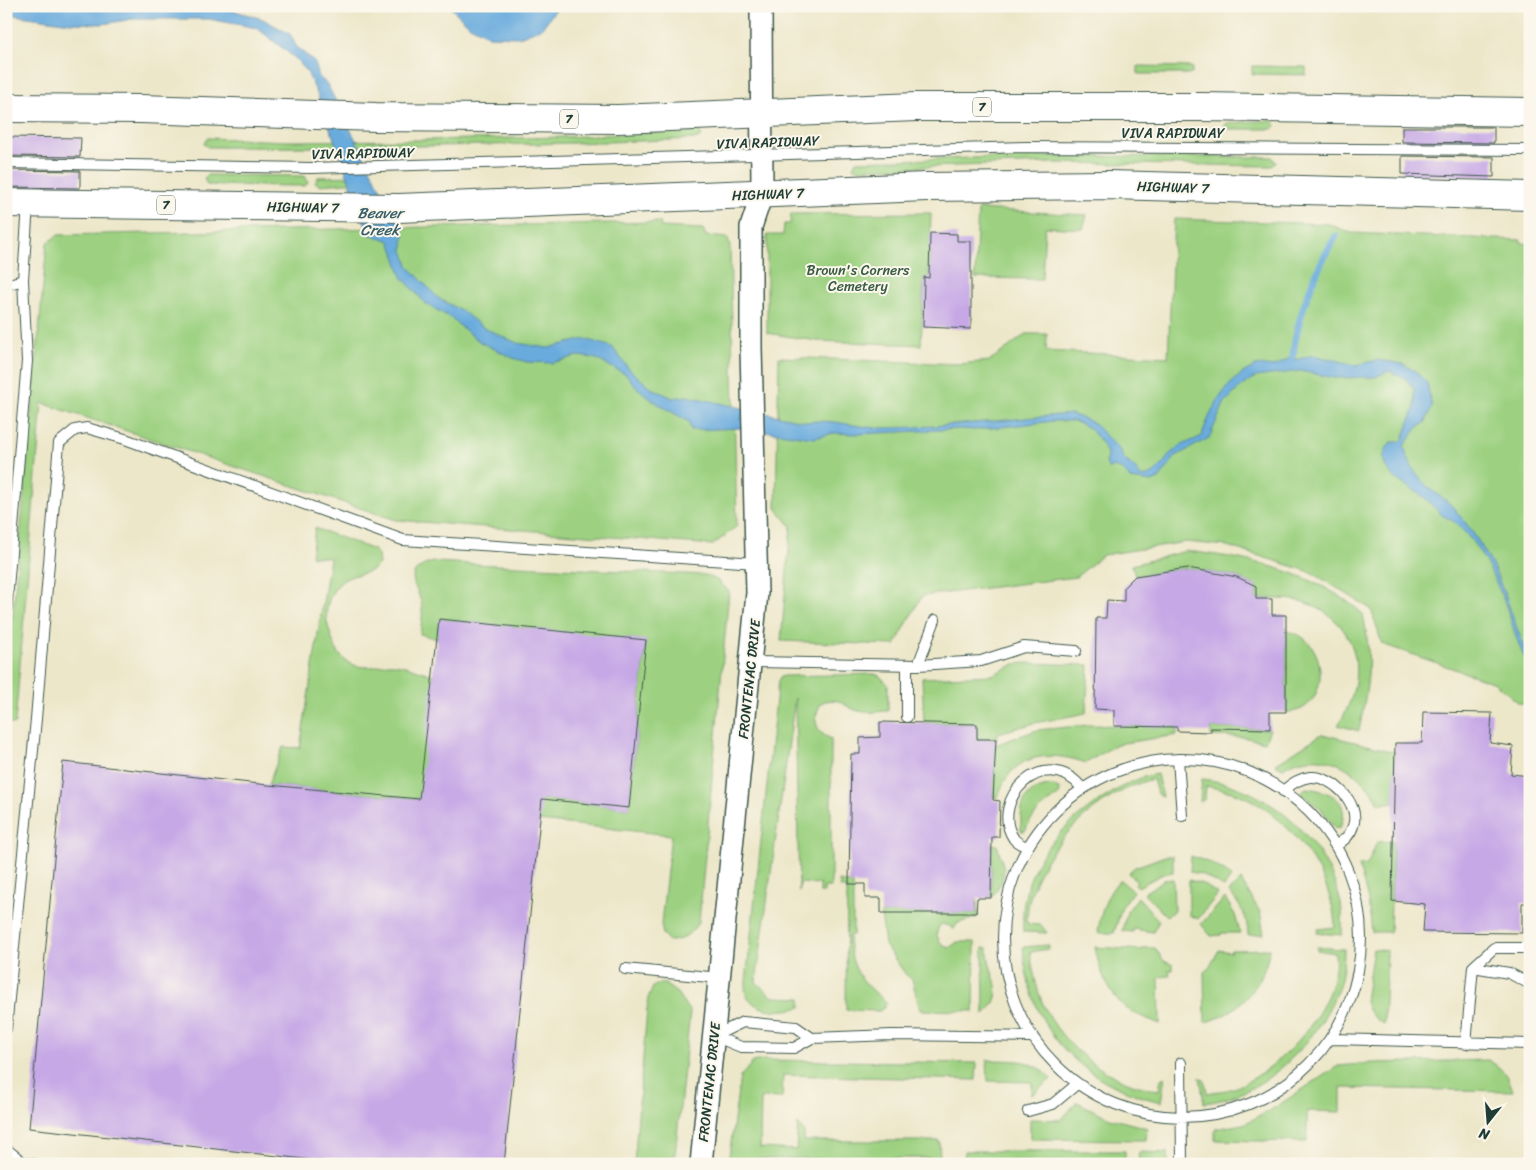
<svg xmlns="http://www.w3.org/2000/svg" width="1536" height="1170" font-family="Sriracha,sans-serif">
<rect width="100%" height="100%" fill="#fbf7ec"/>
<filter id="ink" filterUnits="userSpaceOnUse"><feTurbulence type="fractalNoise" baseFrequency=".02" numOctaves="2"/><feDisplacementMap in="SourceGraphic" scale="10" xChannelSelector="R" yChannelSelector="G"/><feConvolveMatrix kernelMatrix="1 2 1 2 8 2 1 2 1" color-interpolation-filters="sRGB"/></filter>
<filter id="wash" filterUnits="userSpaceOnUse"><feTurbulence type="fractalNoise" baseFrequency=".0096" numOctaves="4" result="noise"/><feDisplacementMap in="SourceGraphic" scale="20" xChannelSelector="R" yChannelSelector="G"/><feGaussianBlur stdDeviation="1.12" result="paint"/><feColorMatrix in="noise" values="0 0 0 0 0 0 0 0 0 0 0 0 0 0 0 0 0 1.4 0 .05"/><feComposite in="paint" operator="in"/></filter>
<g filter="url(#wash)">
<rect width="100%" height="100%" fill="#ede7ca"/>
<!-- green -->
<path fill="#9dd181" stroke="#5e875a" d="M 1138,66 L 1192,67 L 1192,74 L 1138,74 Z
M 1252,66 L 1306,67 L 1306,75 L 1252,74 Z
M 1273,120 L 1276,126 L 1272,129 L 1227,129 L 1224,126 L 1227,123 Z
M 699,130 L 702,136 L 698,139 C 533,145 372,148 208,147 L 204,144 L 207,138 L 288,141 L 423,140 L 564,137 Z
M 1047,156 L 1272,157 L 1276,163 L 1272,166 L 1054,163 L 856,169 L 853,167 L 856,161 Z
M 207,175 L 305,176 L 308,182 L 305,186 L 207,185 L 204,178 Z
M 359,176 L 359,182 L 319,185 L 315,182 L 318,177 Z
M 978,209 L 1087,215 L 1083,229 L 1045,227 L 1042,279 L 975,278 Z
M 931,213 L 929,278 L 924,278 L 921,345 L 817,341 L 767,333 L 767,235 L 783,235 L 784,224 L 790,224 L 791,214 Z
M 1174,219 L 1329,224 L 1351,233 L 1521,240 L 1522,243 L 1530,244 L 1530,704 L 1519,703 L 1495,683 L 1382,644 L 1371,609 L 1311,572 L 1227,546 L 1186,542 L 1103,555 L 1076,577 L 922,596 L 895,645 L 781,641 L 791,526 L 776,508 L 779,357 L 959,364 L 990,361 L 1026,334 L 1047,334 L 1046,351 L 1168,357 Z
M 660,222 L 661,227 L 703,229 L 706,236 L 728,238 L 730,247 L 737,526 L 713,545 L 396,520 L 42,403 L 15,724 L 6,723 L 6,688 L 47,243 L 58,235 Z
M 315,528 L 374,550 L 378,555 L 379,564 C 369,577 350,572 339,584 C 328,594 324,613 328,626 C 335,650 341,668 370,667 C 377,667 385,663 393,664 C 406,665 420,671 433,675 L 432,800 L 268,785 L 283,747 L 300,748 L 330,558 L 311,556 Z
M 1186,551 C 1248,558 1315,571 1363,614 C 1373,662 1368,684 1359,731 L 1338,725 C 1369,678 1361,621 1303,602 C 1289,598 1271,599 1256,599 L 1256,586 L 1237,577 L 1188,568 L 1135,576 L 1132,565 Z
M 433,562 L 706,575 L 719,581 L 729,591 L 699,922 C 690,934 683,941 669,941 L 663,935 L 661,924 L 671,835 L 539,821 L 530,798 L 629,808 L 646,641 L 440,619 L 437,639 L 420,634 C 421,626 423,617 422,609 C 421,587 397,573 433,562 Z
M 1286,631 C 1333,638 1330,714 1286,712 Z
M 1026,663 L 1089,665 L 1086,713 L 1035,723 L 998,733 L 996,739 L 977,739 L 977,724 L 924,723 L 922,678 L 992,675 L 1015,664 Z
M 875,674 L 880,676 L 888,685 L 888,711 C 879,711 869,714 859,711 C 842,707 843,696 822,702 C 812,717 814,732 831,739 L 831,887 L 824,887 L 824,893 L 820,893 L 820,884 L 800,883 L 799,892 L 795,698 L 756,982 L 773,997 L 801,998 L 801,1007 C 782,1013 752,1013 745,991 L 778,681 L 780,677 L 785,676 Z
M 1089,725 L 1177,727 L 1177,735 L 1117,744 L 1086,763 C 1049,750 1011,753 998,797 L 993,797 L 995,745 L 1037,730 Z
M 1211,728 L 1270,729 L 1265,742 L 1242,737 L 1211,736 Z
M 1322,734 L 1395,752 L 1394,803 L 1379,803 C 1360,768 1320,745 1283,768 L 1275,764 Z
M 1157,774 L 1162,797 L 1157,794 L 1153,779 C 1094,794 1025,861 1027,924 L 1041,925 L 1047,933 L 1023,932 C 1019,872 1051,834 1098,802 C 1116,790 1135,777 1157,774 Z
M 1202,779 C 1267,786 1327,839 1341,904 C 1343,914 1342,925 1342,935 L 1317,933 L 1318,929 L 1335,927 C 1334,878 1291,819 1247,798 C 1235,792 1220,789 1206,786 L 1205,799 L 1200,802 Z
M 1053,786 L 1060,790 L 1059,795 C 1044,806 1032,814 1025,831 L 1021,831 C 1020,805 1023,787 1053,786 Z
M 1306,788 C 1330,791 1352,800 1340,828 L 1334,827 L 1322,810 L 1302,795 L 1301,792 Z
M 1393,841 L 1390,932 L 1372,932 L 1368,900 L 1359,866 L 1367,865 L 1377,842 Z
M 992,844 L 997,845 C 1005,869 1008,876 991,898 Z
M 1165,856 L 1173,856 L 1173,872 L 1163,874 L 1138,887 L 1135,884 L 1137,881 L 1128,873 L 1135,867 Z
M 1191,856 L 1211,863 L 1232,876 L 1224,887 L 1201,874 L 1190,872 Z
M 1173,879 L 1174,911 L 1166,916 L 1144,893 L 1164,880 Z
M 1120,880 L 1133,891 L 1122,907 L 1114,933 L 1098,933 C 1100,915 1106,893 1120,880 Z
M 1189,880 L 1203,884 L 1218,894 L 1198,919 L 1189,915 Z
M 1241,880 L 1260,912 L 1264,934 L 1248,935 C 1248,918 1240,904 1229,892 Z
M 839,881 L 853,884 L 853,935 L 849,936 C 851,972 861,980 887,1003 L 880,1011 L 846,1010 L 847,889 L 840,887 Z
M 977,897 L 978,917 L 958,923 L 953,930 L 950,926 L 941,924 C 933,934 938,943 949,948 L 957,942 L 975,942 L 974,1011 L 920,1010 L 912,979 L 906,975 L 885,945 L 881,913 L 976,913 Z
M 1138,897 L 1159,921 L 1153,932 L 1133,929 L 1133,932 L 1122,931 L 1127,912 Z
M 1225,898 L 1235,915 L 1240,933 L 1221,933 L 1221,935 L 1211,936 L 1201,924 Z
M 1049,945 L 1048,949 L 1030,952 C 1033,970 1036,988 1043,1004 C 1062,1048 1112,1085 1159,1090 L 1161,1079 L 1165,1076 L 1161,1102 C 1080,1083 1029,1031 1023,947 Z
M 1095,947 L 1142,950 L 1143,948 L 1155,948 L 1164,961 L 1173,965 L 1173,970 L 1169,970 L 1170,976 L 1159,977 L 1160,1024 C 1151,1020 1142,1017 1134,1013 C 1111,1001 1099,971 1095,947 Z
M 1317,947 L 1344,949 C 1344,959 1343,969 1341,979 C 1324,1037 1266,1097 1204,1103 L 1200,1077 L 1205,1081 L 1207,1093 C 1216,1091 1226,1091 1234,1088 C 1280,1070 1341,1006 1335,953 L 1317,950 Z
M 983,948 L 988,948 C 986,974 1011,992 984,1014 Z
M 1269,949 C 1267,981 1237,1016 1205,1022 L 1204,972 L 1209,968 L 1219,950 L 1231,952 L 1231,950 Z
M 1373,949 L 1387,951 L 1384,1024 C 1373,1018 1368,1013 1365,1001 Z
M 662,982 L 677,993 L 690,1012 L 674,1164 L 634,1164 L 648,998 L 653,987 Z
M 762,1060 L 977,1063 L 976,1080 L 783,1075 L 782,1098 L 761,1097 L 760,1148 L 796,1150 L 798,1124 L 804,1132 L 804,1141 L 939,1141 L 940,1158 L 756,1159 L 756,1164 L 728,1164 L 740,1077 L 753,1062 Z
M 987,1060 C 1014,1061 1032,1057 1051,1079 L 1032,1095 L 1032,1082 L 988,1081 Z
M 1488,1060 C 1502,1068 1508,1075 1513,1091 L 1341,1088 L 1341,1112 L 1307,1111 L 1307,1142 L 1215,1140 L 1215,1129 L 1243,1124 L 1268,1112 L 1338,1066 L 1372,1063 Z
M 1077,1102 L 1110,1118 L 1147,1128 L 1146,1140 L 1030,1139 L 1030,1119 L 1061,1120 Z
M 964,1151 L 1125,1151 L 1125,1162 L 965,1162 Z
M 1139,1152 L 1168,1153 L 1168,1164 L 1138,1163 Z"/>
<!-- water -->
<path fill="#69abdd" stroke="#447488" d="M 6,6 L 218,6 L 263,19 L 290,34 L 296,46 L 315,63 L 319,77 L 327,84 L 404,234 L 403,250 L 409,267 L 438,298 L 462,311 L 484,328 L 517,343 L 548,348 L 585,339 L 612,347 L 630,370 L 651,388 L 673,398 L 687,396 L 807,422 C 834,418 860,429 887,428 C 948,427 1010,419 1071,414 L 1092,422 L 1119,449 L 1124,459 L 1136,469 L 1139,476 C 1158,480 1163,458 1177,448 C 1185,443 1194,440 1202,436 C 1210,409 1228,377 1256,366 C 1262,364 1269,368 1275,366 C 1281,364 1287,359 1293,356 L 1296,360 L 1313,355 L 1356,365 L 1378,360 L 1403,364 L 1415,371 L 1427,383 L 1432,407 L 1425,423 L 1418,427 L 1404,446 C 1409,464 1415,475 1429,488 C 1436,494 1444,498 1450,504 C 1488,547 1500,579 1518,631 C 1523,645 1530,652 1530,667 C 1517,647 1513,624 1505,603 C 1494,576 1479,545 1458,525 C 1454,520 1447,519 1442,515 C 1435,509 1428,500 1420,494 C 1402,483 1369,468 1391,442 L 1400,442 L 1403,439 L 1415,407 L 1414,389 L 1406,379 L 1389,371 L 1375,377 L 1335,378 L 1300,371 L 1256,377 L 1243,385 L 1225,402 L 1209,438 L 1176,456 L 1159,479 L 1152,482 L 1130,479 C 1124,470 1119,466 1108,468 L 1106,462 L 1107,453 L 1098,438 L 1089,428 L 1074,421 L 1054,421 L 975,430 L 961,429 L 857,434 L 834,433 L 814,438 L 744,428 L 691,430 L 689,422 L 652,400 L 634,385 L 627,375 L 594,358 L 577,356 L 552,363 L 527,362 L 513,358 L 480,342 L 449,317 L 425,303 L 402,277 L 390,241 L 369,234 L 318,96 L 307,72 L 295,58 L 257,28 L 209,19 L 133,19 L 102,24 L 71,23 L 6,14 Z
M 449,6 L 557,6 L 557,8 L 542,28 L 519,37 L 489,36 L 470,26 Z"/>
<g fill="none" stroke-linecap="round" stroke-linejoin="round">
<!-- stream -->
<path stroke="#69abdd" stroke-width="7" d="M 1293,356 C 1296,319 1316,268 1336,236"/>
</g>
<g id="blocks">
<!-- building -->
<path fill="#c6a8e6" d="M 1402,127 L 1494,127 L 1494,143 L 1402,142 Z
M 6,137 L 81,138 L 80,157 L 6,156 Z
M 1402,156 L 1494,157 L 1494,177 L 1402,174 Z
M 6,170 L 80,171 L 80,188 L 6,187 Z
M 930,233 L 957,234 L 957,241 L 971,241 L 971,329 L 923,327 L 924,277 L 929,278 Z
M 1188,568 L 1237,577 L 1256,586 L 1256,599 L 1272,599 L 1272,615 L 1286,615 L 1286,712 L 1270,712 L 1270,729 L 1211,728 L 1211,732 L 1177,731 L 1177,727 L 1114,726 L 1114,710 L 1095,709 L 1096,618 L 1106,618 L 1107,600 L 1124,601 L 1124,587 L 1135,576 Z
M 439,619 L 646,640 L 629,808 L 542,799 L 504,1164 L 349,1164 L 29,1128 L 63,762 L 268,785 L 419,799 Z
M 1423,712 L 1492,713 L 1490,743 L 1513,746 L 1511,774 L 1530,776 L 1530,903 L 1522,903 L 1522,933 L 1423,932 L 1425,904 L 1392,901 L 1395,743 L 1422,743 Z
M 880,722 L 977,724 L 977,739 L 996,739 L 993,800 L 1000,801 L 999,837 L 992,837 L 991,898 L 977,898 L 976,913 L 881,913 L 881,898 L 865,898 L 865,884 L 849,884 L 851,754 L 860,754 L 860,738 L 880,737 Z"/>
</g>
</g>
<g filter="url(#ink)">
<use href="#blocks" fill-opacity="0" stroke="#3e564a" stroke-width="1"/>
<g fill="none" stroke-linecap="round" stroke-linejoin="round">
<!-- lane casing -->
<g stroke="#3e564a" stroke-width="12">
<path id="lane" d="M 6,163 L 311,168 L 1025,147 L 1530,150
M 6,285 L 23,280
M 6,612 L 27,361 L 23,280 L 28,204
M 751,662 L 918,665 L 981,661 L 1024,647 L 1076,651
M 907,665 L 907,717
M 918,665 L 935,620
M 1178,759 L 1182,816
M1003 938a179 179 0 1 1 358 0a179 179 0 1 1-358 0Z
M 1283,791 C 1291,784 1300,778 1310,777 C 1332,775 1361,804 1353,826 C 1350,836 1344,840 1336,846
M 1027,847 C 1023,845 1017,843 1014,839 C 988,801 1044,742 1082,788
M 1473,967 L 1509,973 L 1530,984
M 625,969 L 720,978
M 6,1029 L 36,719 L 59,443 L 75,430 L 87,428 L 125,439 L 403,540 L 757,563
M 714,1036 L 741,1047 L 794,1048 L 812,1038 L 892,1035 L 1033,1037
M 714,1036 L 743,1022 L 796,1027 L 812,1038
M 1332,1039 L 1530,1044
M 1466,1044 L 1473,967 L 1494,948 L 1530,948
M 1181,1063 L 1182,1164
M 1028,1111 L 1053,1104 L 1077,1084
M 6,1149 L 24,1163 L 34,1164"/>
</g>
<!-- street casing -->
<g stroke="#3e564a" stroke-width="24">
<path id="street" d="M 701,1164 L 757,593 L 751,348 L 751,227 L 762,194 L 761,6"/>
</g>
<!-- primary casing -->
<g stroke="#3e564a" stroke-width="30">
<path id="primary" d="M 6,108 L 141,109 L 376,117 L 618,119 L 916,107 L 1202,107 L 1530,112
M 6,203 L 399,208 L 926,187 L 1109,185 L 1530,196"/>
</g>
<!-- lane -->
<use href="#lane" stroke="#fff" stroke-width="10"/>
<!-- street -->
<use href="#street" stroke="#fff" stroke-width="21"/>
<!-- primary -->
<use href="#primary" stroke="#fff" stroke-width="28"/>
</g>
</g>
<g text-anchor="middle" stroke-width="4" stroke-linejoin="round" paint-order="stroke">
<!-- shield labels -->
<g fill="#fbf7ec" stroke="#61756b" stroke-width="1">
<rect x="973" y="97.5" width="18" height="19" rx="4"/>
<rect x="560" y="109.5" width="18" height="19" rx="4"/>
<rect x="157" y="195.5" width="18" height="19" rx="4"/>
</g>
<g font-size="12" font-weight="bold" fill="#1f3d34">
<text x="982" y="111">7</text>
<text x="569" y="123">7</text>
<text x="166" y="209">7</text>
</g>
<!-- street labels -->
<g font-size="14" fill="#1f3d34" stroke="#fbf7ec">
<text x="1173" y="138">VIVA RAPIDWAY</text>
<text transform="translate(768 142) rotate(-2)" y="5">VIVA RAPIDWAY</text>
<text transform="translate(363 153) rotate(-1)" y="5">VIVA RAPIDWAY</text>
<text transform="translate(1173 187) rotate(2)" y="5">HIGHWAY 7</text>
<text transform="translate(768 194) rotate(-2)" y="5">HIGHWAY 7</text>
<text transform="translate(303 207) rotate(1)" y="5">HIGHWAY 7</text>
<text transform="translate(749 679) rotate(-84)" y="5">FRONTENAC DRIVE</text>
<text transform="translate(709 1082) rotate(-84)" y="5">FRONTENAC DRIVE</text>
</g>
<!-- park labels -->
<g font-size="14" fill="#385b43" stroke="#fbf7ec">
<text x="858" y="275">Brown's Corners<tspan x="858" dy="16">Cemetery</tspan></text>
</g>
<!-- water labels -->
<g font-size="15" font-style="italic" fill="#355e67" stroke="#fbf7ec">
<text x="380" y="218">Beaver<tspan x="380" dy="17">Creek</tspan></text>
</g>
</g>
<!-- margin -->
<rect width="1536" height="1170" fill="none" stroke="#fbf7ec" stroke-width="25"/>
<!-- north arrow -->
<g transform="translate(1488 1122) rotate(197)" stroke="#fbf7ec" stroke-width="4" paint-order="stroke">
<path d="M0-4L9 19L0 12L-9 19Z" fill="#1f3d34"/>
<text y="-8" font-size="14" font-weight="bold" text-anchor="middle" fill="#1f3d34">N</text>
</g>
</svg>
